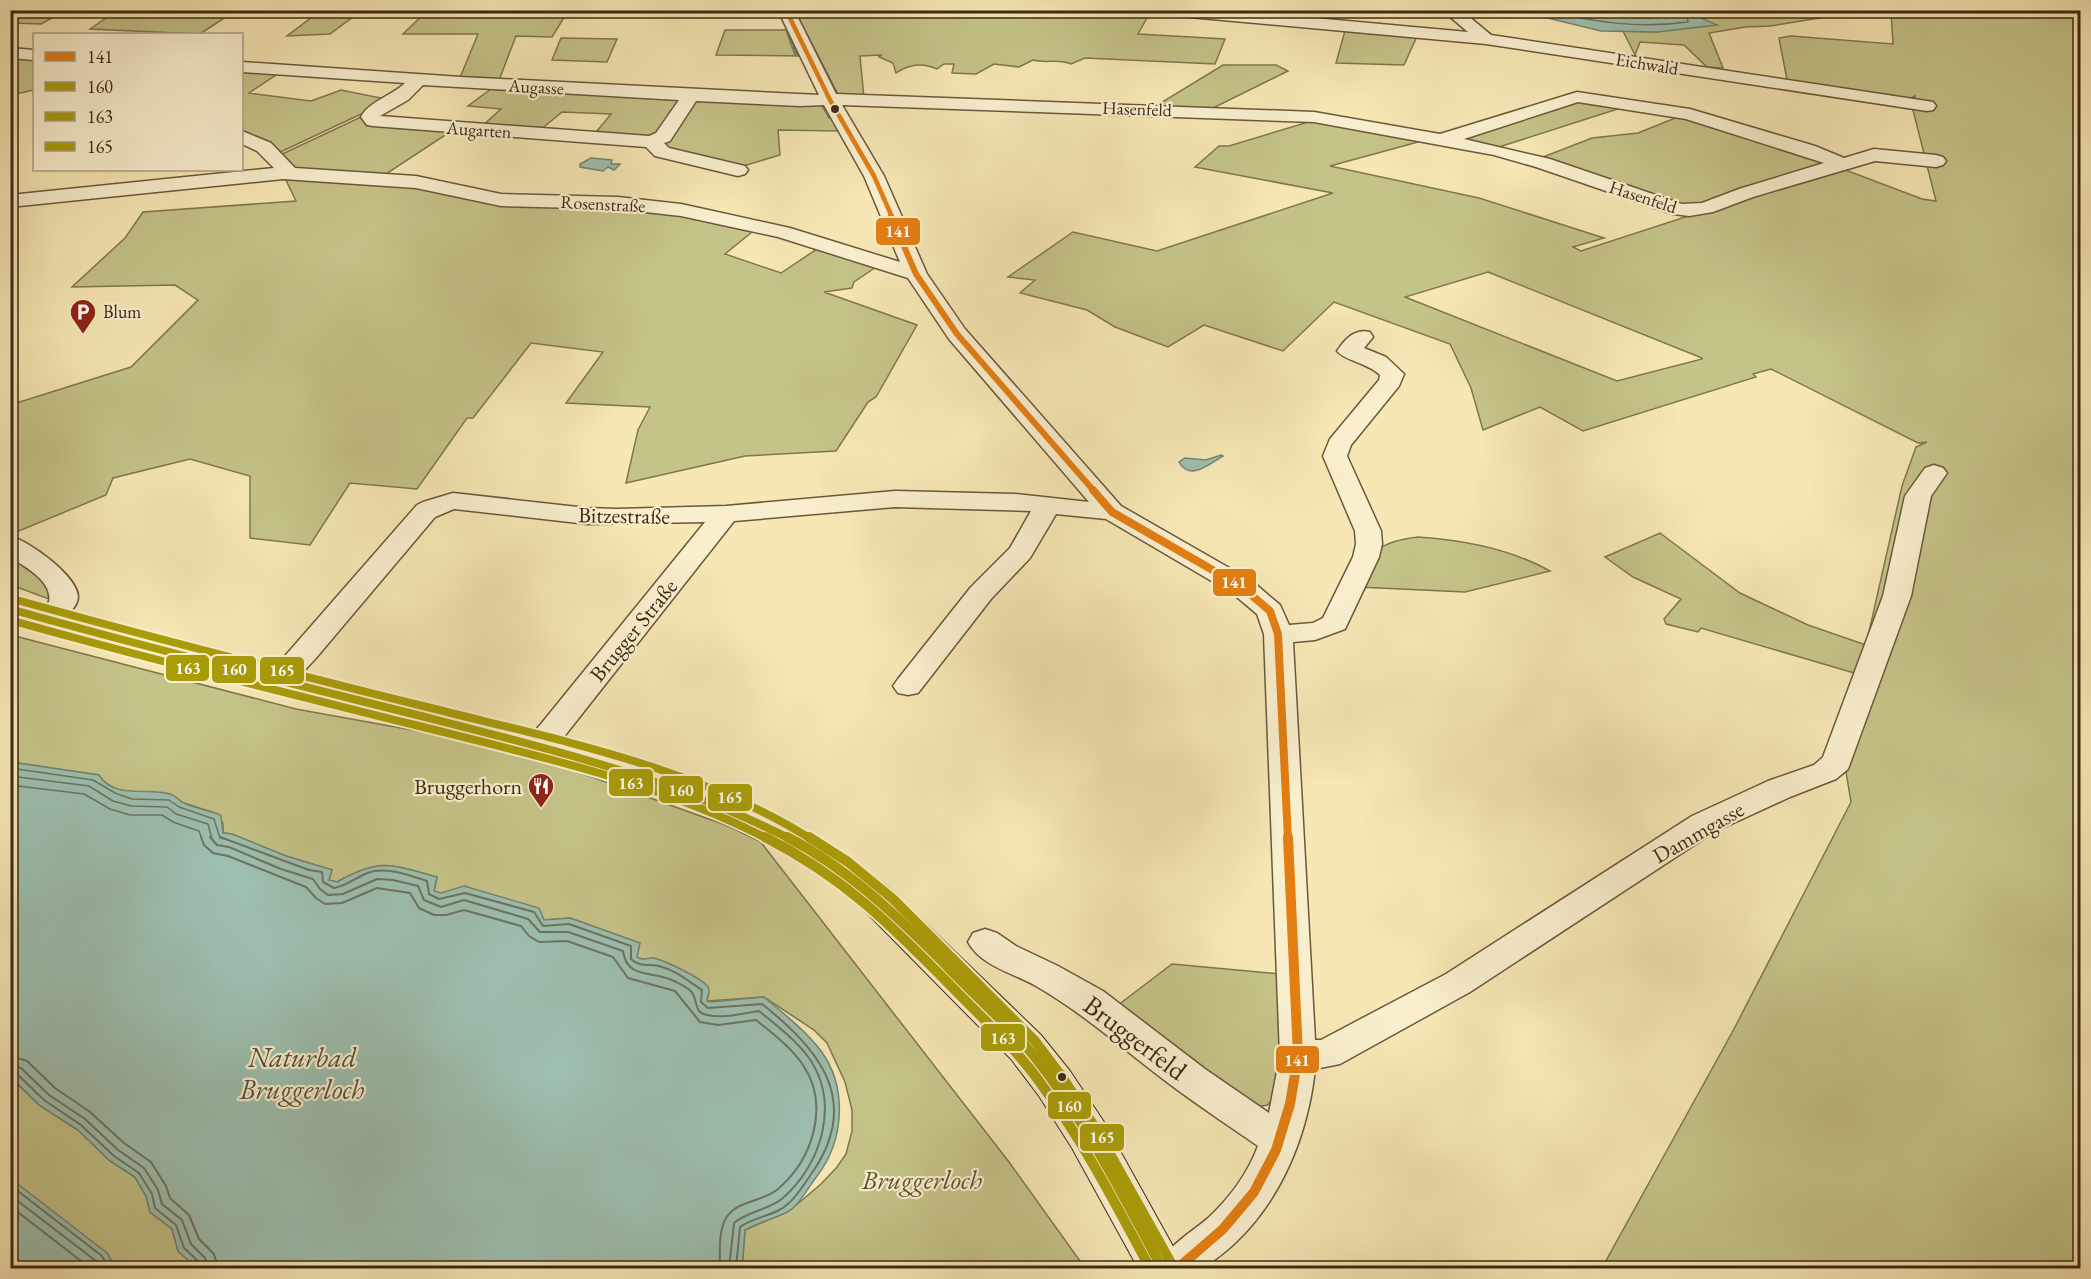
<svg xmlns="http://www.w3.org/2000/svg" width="2091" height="1279" font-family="'EB Garamond',serif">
<rect width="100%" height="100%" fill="#f6e7b4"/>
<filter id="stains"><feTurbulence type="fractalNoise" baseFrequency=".00333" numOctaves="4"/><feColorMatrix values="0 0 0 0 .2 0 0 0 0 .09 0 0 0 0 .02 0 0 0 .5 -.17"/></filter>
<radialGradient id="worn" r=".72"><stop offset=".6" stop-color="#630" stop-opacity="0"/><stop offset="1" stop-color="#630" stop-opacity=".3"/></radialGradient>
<!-- green -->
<path fill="#c4c388" stroke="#80764e" stroke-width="1.5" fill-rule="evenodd" d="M 11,10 L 65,10 L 65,11 L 41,24 L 11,23 Z
M 116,11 L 225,10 L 235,11 L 200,34 L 90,29 Z
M 320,11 L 361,11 L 330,34 L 287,36 Z
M 427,11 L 568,11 L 552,37 L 516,36 L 498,83 L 459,80 L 478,34 L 403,34 Z
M 795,11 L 1151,11 L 1138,34 L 1225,39 L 1215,64 L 1085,58 L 1071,64 C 1058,58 1047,64 1033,60 L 1019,67 L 994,64 L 976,74 L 952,73 L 954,64 L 944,64 L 937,69 C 922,62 909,64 896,73 L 893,63 L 879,57 L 881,55 L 860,56 L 864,98 L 839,96 Z
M 1685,11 L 1863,11 L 1770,26 L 1745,27 L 1709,33 L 1723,68 L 1707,67 L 1684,45 L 1640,42 L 1635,55 L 1623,31 L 1657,32 L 1705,18 Z
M 1891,11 L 2080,11 L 2080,1268 L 1602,1268 L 1734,1029 L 1851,802 L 1845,766 L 1861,675 L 1701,628 L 1698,632 L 1666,624 L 1664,619 L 1681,599 L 1633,577 L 1605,557 L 1660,533 L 1740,593 L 1808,625 L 1866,645 L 1902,486 L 1916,447 L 1927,442 L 1918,443 L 1771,369 L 1753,374 L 1756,377 L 1583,431 L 1540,407 L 1483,430 L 1471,388 L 1450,344 L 1334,302 L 1283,351 L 1204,325 L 1168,347 L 1115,327 L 1087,310 L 1020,293 L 1035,280 L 1008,277 L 1073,232 L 1157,251 L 1333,193 L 1195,167 L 1219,146 L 1229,146 L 1318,119 L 1429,139 L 1330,166 L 1479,198 L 1604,238 L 1573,247 L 1581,251 L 1762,192 L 1843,169 L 1922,199 L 1936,201 L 1912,106 L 1915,96 L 1908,99 L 1787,80 L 1779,38 L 1791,36 L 1893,44 ZM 1488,272 L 1702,358 L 1702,359 L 1617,381 L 1405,297 Z
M 1346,27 L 1418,34 L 1404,65 L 1336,63 Z
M 725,30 L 789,30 L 802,56 L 716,55 Z
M 561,38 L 617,39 L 607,62 L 552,60 Z
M 10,55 L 34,57 L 34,90 L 11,95 Z
M 1223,65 L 1276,65 L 1288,71 L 1211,109 L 1154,107 Z
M 242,69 L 279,73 L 249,93 L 311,101 L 341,90 L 391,100 L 276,154 L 268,146 L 242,133 Z
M 495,86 L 681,100 L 660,132 L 647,139 L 597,136 L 602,132 L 597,131 L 611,114 L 562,112 L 539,131 L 481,127 L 501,109 L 468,106 Z
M 695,100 L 821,104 L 829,118 L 833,118 L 839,131 L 778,130 L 780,155 L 740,167 L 671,152 L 663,143 Z
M 1572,101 L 1630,105 L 1499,147 L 1462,138 Z
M 1685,114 L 1833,163 L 1686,208 L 1538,159 L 1592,138 L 1638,133 Z
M 363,116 L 453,130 L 383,176 L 298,172 L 278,156 Z
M 284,176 L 387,182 L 450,193 L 646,208 L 757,228 L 725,254 L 781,273 L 820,247 L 879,265 L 854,282 L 852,288 L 824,292 L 917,325 L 876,397 L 868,402 L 836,451 L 745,456 L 626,483 L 638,430 L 650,407 L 566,403 L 603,352 L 531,343 L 473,418 L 467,418 L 417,489 L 350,483 L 310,545 L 250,538 L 250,476 L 190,459 L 113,478 L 106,495 L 14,533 L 10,530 L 10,405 L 131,367 L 198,300 L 175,285 L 72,287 L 125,238 L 143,212 L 296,201 Z
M 1418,537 C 1463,540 1511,549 1550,571 L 1465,592 L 1358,587 C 1375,551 1375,542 1418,537 Z
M 10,551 L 24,560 L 54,596 L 49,599 L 11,585 Z
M 11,635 L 296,709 L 511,748 L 756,836 L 1009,1162 L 1085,1268 L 742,1268 L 745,1230 L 789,1211 L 821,1184 L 837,1167 L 846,1154 L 852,1131 L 852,1110 L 845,1082 L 827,1043 L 814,1030 L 764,997 L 707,1001 L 709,992 C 695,978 683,969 665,962 C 655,959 645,962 636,957 L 639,943 L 570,918 L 544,920 L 465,886 L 441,894 L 434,891 L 437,877 C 391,865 381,857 337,882 L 328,880 L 332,870 L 286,856 L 232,834 L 223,833 L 223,824 L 218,814 L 181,802 C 163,781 117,805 98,775 L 11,762 Z
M 1172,964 L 1280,974 C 1280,1008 1289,1078 1268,1105 L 1255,1107 L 1113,1009 Z
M 10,1077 L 39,1105 L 78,1130 L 110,1161 L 135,1177 L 146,1196 L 150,1212 L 172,1229 L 178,1251 L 197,1268 L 11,1268 Z"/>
<!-- water -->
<path fill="#9dbfaf" stroke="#768371" stroke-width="1.5" d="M 1519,11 L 1685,11 L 1717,25 L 1657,32 L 1601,31 Z
M 591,158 L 612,160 L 611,164 L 620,164 L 614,170 L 608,167 L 603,171 L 580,167 L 580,164 Z
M 1221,455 L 1223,456 C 1210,463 1190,482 1179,462 L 1185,458 L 1206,460 Z
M 11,762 L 99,775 C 114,800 148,787 170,794 C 175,795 177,799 182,802 C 191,808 208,810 218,814 L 221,816 L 223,833 L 232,834 L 286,856 L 332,870 L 329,880 L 337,882 C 381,857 391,865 437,877 L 434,891 L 441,893 L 464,886 L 539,908 L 544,920 L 570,918 L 640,943 L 637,957 C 644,962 647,957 654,958 C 665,961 702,978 708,987 C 711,991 707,996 707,1001 L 711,1002 L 764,997 C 783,1013 806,1031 821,1051 C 848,1088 844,1141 817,1176 C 809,1186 799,1206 787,1212 C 774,1219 759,1222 745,1230 L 742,1268 L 197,1268 L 178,1251 L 172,1229 L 150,1212 L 146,1196 L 135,1177 L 110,1161 L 78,1130 L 39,1105 L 11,1077 Z
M 10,1178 L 107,1253 L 116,1268 L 11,1268 Z"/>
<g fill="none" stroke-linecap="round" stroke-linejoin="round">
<!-- shore-far1 -->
<path stroke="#6c7461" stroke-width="1.5" d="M 1544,10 C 1593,22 1638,29 1688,22 L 1686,10
M 1575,10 C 1609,18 1642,20 1676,16 L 1679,10
M 10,768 L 93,780 L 115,793 L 132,799 L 169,800 L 179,807 L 214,819 L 220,838 L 225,839
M 10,776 L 89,786 L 113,801 L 131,806 L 167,807 L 176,814 L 208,824 L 212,839
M 10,785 L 84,794 L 110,809 L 130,815 L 162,815 L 173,822 L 199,831 L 202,839"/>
<!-- shore -->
<path stroke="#6c7461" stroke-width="2" d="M 201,837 L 204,845 L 213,853 L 228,856 L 306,887 L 316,898 L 325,904 L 342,903 L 377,888 L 410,893 L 419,908 L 434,915 L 446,915 L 464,910 L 521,926 L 529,936 L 539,942 L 567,941 L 613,957 L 628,978 L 675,991 L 700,1022 L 718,1025 L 756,1020 C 772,1033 791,1047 803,1065 C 830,1105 813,1159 778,1189 C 763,1202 737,1200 726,1218 C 718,1232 720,1253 720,1268
M 210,837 L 217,845 L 229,847 L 281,869 L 313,879 L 320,889 L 328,895 L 343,894 L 377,879 L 393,880 L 418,886 L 424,900 L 441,907 L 464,900 L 528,919 L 540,932 L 568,932 L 623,951 C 627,980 652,970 674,981 C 680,984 690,988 693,994 C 698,1004 694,1012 707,1015 C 722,1019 744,1013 759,1011 C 776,1025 796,1040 809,1058 C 840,1103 822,1164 783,1198 C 769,1210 748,1211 734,1223 L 729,1268
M 220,837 L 309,870 L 322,872 L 323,882 L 334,888 C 346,886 354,879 365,874 C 384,865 408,875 427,881 L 429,894 L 439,899 L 465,893 L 534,912 L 543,926 L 569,924 L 631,946 L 631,959 C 639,967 648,964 659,966 C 675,970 688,981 702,990 L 701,1002 L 708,1008 L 762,1004 C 818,1048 861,1099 814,1170 C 806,1181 799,1194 789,1203 C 776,1216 755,1216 740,1227 L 736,1268
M 10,1056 L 27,1061 L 55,1088 L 90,1112 L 124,1143 L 151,1162 L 166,1186 L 170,1198 L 189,1215 L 199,1239 L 214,1254 L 218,1268
M 10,1065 L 21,1068 L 49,1095 L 85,1119 L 118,1150 L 144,1168 L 158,1190 L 162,1204 L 182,1220 L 191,1244 L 205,1258 L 209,1268
M 10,1073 L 17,1074 L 44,1100 L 81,1125 L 114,1156 L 139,1173 L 152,1194 L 155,1208 L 176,1225 L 184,1248 L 199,1262 L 201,1268
M 10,1185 L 102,1256 L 109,1268
M 10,1195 L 96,1261 L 101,1268
M 10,1206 L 90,1268"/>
<!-- stream -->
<path stroke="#768371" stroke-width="4.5" d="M 788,31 L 796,54"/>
<!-- street casing -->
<g stroke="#6a583b" stroke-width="3">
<path id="street" d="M 778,10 L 794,10 L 836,94 L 1314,112 L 1440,134 L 1577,92 L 1690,109 L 1815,146 L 1844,158 L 1874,149 L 1936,155 L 1943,157 L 1946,161 L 1943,165 L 1936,167 L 1875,161 L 1753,197 L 1713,212 L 1689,216 L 1673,214 L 1536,167 L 1494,155 L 1314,122 L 842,105 L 884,176 L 927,274 L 965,329 L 1121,506 L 1252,581 L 1280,605 L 1289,625 L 1313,623 L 1323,618 L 1353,557 L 1356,544 L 1355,531 L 1323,456 L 1330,439 L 1379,380 L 1380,375 C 1368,363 1343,360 1337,351 C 1345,339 1355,328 1370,332 L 1373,337 L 1364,348 L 1386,357 L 1404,374 L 1399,386 L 1351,445 L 1347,456 L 1381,531 L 1382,544 L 1379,557 L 1345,629 L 1315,640 L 1293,642 L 1315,1040 L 1321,1040 L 1446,974 L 1692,816 L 1768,781 L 1814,765 L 1823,757 L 1883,596 L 1905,496 L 1925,468 L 1934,465 L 1943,468 L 1947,473 L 1931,496 L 1911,596 L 1848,769 L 1836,779 L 1790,797 L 1714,832 L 1470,992 L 1340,1064 L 1315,1069 C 1308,1133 1283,1197 1236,1242 C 1226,1252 1215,1259 1204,1268 L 1158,1268 C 1168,1245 1188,1235 1207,1219 C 1229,1199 1248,1173 1258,1146 C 1232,1128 1205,1110 1179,1091 C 1131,1056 1088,1016 1036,986 C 1013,973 981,966 968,942 L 973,933 L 985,929 L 997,933 L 1016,946 L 1058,966 L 1103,991 L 1205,1069 L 1269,1113 L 1280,1056 L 1264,634 L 1257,614 L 1232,593 L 1106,519 L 1056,514 L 1030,558 L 991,599 L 918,693 L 908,695 L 898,693 L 893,686 L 898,679 L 971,587 L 1010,548 L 1031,511 L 895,507 L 734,521 L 563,738 C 551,749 544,756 527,751 L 523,744 L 541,724 L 705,522 L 587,524 L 454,509 L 435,517 L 316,658 L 289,687 L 279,689 L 269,687 L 264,680 L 417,505 L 423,502 L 453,493 L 587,508 L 617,509 L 726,506 L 895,491 L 1015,494 L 1089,502 L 949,339 L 908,278 L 778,237 L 681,216 L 618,209 L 501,206 L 416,188 L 283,179 L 10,207 L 10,195 L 274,168 L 257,151 L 242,144 L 242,131 L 271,143 L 295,168 L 416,176 L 501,194 L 618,197 L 681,204 L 790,228 L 900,262 L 864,176 L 824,105 L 800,106 L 696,101 L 670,141 L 664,143 L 669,148 L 745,166 L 748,170 L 745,174 L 738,176 L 655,156 L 646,147 L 373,126 L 367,125 L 361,117 C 368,102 393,95 405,83 L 242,72 L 242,62 L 461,77 L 819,95 ZM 423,85 L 679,100 L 656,133 L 649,136 L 380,116 L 408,100 ZM 1578,102 L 1686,119 L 1824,163 L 1739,189 L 1702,203 L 1682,204 L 1550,159 L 1464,139 Z
M 1159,10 L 1226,10 L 1468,32 L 1442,10 L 1461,10 L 1491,35 L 1927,101 L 1933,102 L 1936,106 L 1933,110 L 1927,111 L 1486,44 L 1167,15 Z
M 10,48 L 34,50 L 34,60 L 10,58 Z
M 10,536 C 29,541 76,575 78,596 C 78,605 70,613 63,618 C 53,626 45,628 33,625 L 29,619 L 33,613 L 49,602 C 53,581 25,567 10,557 Z"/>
</g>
<!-- secondary casing -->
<g stroke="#3c2913" stroke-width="2">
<path id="secondary" d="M 10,599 L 107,626 L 600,750 L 721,792 L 809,833 L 855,861 L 888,887 L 1041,1035 L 1070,1071 L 1104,1122 L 1185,1268 L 1138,1268 L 1072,1148 L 1039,1096 L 1011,1059 L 861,907 L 828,880 L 783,852 L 696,810 L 578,767 L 85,641 L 10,619 Z"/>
</g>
<!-- street -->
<use href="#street" fill="#f9efce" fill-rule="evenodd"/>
<!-- secondary -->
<use href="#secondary" fill="#f9efce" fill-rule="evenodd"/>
<!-- bus-1-far3 casing -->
<g stroke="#f9efce" stroke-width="8">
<path id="bus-1-far3" d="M 786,10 L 830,100 L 874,176 L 892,217"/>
</g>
<!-- bus-1-far2 casing -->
<g stroke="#f9efce" stroke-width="10">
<path id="bus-1-far2" d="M 891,216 L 916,274 L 957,334 L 1094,491"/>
</g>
<!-- bus-1-far1 casing -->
<g stroke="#f9efce" stroke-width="12">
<path id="bus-1-far1" d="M 1093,490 L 1112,512 L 1242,587 L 1270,611 L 1278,634 L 1288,839"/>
</g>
<!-- bus-1 casing -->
<g stroke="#f9efce" stroke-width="14">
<path id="bus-1" d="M 1178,1268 L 1223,1229 L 1254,1192 L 1276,1150 L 1290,1104 L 1298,1056 L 1288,837"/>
</g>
<!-- bus-2-far1 casing -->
<g stroke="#f9efce" stroke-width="12">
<path id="bus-2-far1" d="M 10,609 C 144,647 278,680 413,714 C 543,747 669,777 790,839"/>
</g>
<!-- bus-2 casing -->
<g stroke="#f9efce" stroke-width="14">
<path id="bus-2" d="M 787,837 C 847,868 896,915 943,962 C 973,994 1007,1023 1035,1057 C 1086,1121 1123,1196 1162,1268"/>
</g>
<!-- bus-3-far1 casing -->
<g stroke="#f9efce" stroke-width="12">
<path id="bus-3-far1" d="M 10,620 C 144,658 279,691 415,725 C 535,755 658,782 768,839"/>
</g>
<!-- bus-3 casing -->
<g stroke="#f9efce" stroke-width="14">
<path id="bus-3" d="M 765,837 C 845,878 891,925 952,987 C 984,1020 1018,1050 1044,1088 C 1085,1144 1117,1207 1150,1268"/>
</g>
<!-- bus-4-far1 casing -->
<g stroke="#f9efce" stroke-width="12">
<path id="bus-4-far1" d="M 13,599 C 153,638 294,674 435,709 C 562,741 699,768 811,839"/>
</g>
<!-- bus-4 casing -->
<g stroke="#f9efce" stroke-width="14">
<path id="bus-4" d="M 809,837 L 848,862 L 893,899 L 1035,1041 L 1062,1077 L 1096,1129 L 1171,1263"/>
</g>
<!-- bus-1-far3 -->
<use href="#bus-1-far3" stroke="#e37e12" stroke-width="4.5"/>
<!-- bus-1-far2 -->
<use href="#bus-1-far2" stroke="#e37e12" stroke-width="6"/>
<!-- bus-1-far1 -->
<use href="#bus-1-far1" stroke="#e37e12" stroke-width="8"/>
<!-- bus-1 -->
<use href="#bus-1" stroke="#e37e12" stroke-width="10"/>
<!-- bus-2-far1 -->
<use href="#bus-2-far1" stroke="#a99c08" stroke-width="8"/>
<!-- bus-2 -->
<use href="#bus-2" stroke="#a99c08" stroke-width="10"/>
<!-- bus-3-far1 -->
<use href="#bus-3-far1" stroke="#a99c08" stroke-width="8"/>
<!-- bus-3 -->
<use href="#bus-3" stroke="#a99c08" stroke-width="10"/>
<!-- bus-4-far1 -->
<use href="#bus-4-far1" stroke="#a99c08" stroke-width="8"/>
<!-- bus-4 -->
<use href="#bus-4" stroke="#a99c08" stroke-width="10"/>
</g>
<!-- icons -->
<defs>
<g id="parking-pin" transform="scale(1.35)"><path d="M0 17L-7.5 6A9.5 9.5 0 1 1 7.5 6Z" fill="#8f2418" stroke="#f9efce"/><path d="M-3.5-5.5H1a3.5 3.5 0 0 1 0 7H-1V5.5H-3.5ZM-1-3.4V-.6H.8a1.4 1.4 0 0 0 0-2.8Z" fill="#fff"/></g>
<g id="restaurant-pin" transform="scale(1.35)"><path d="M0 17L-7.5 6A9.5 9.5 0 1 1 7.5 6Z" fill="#8f2418" stroke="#f9efce"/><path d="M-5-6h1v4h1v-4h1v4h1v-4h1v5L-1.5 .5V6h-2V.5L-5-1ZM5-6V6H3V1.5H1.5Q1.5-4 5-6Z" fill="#fff"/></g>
</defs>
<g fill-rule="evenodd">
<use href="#parking-pin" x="83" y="312"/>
<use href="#restaurant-pin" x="541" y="786"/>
</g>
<!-- markers -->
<g fill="#3c2913" stroke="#f9efce" stroke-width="2">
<circle cx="835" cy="109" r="5"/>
<circle cx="1062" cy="1077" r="5"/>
</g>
<g text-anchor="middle" stroke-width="4.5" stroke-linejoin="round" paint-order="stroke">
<!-- far-street labels -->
<g font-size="18" fill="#3c2913" stroke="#f9efce">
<text transform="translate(1647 64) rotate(9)" y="6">Eichwald</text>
<text transform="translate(536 87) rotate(3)" y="6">Augasse</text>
<text transform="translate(1137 109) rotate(2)" y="6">Hasenfeld</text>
<text transform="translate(479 130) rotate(4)" y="6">Augarten</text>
<text transform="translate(1643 197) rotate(18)" y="6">Hasenfeld</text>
<text transform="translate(603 204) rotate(3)" y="6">Rosenstraße</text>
</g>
<!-- far-poi labels -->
<g font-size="18" fill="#3c2913" stroke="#f9efce" text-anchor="start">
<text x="103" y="318">Blum</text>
</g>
<!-- street labels -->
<g font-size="22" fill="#3c2913" stroke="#f9efce">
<text transform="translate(624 515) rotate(1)" y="8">Bitzestraße</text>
<text transform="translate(633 630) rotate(-51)" y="8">Brugger Straße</text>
<text transform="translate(1698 832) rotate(-30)" y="8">Dammgasse</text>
</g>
<!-- poi labels -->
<g font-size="22" fill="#3c2913" stroke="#f9efce" text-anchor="end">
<text x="522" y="794">Bruggerhorn</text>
</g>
<!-- near-street labels -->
<g font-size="27" fill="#3c2913" stroke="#f9efce">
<text transform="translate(1135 1038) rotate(37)" y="9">Bruggerfeld</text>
</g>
<!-- near-park labels -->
<g font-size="27" font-style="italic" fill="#5e5030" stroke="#f9efce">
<text x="922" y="1189">Bruggerloch</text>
</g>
<!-- near-water labels -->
<g font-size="28" font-style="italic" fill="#544e3a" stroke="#f9efce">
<text x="302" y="1067">Naturbad<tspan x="302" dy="32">Bruggerloch</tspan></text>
</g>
</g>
<g stroke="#f9efce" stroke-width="2">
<rect x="875" y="217" width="46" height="29" rx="6" fill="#e37e12"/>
<rect x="1212" y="568" width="45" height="29" rx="6" fill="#e37e12"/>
<rect x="165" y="654" width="45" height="28" rx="6" fill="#a99c08"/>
<rect x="211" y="655" width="46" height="29" rx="6" fill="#a99c08"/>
<rect x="259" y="656" width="46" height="29" rx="6" fill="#a99c08"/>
<rect x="608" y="768" width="46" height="29" rx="6" fill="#a99c08"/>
<rect x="658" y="775" width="46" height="29" rx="6" fill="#a99c08"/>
<rect x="707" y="783" width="46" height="29" rx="6" fill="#a99c08"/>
<rect x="980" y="1023" width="46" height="29" rx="6" fill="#a99c08"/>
<rect x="1275" y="1045" width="45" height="29" rx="6" fill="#e37e12"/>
<rect x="1047" y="1091" width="45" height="29" rx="6" fill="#a99c08"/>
<rect x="1079" y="1123" width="46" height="29" rx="6" fill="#a99c08"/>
</g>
<g font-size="16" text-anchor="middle" font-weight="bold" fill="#fff">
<text x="898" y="237">141</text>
<text x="1234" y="588">141</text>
<text x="188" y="674">163</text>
<text x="234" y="675">160</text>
<text x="282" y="676">165</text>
<text x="631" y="789">163</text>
<text x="681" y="796">160</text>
<text x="730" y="803">165</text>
<text x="1003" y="1044">163</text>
<text x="1297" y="1066">141</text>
<text x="1069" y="1112">160</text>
<text x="1102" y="1143">165</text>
</g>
<!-- margin -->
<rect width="2091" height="1279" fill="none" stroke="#f6e7b4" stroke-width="36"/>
<rect x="12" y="12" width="2067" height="1255" fill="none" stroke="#3c2913" stroke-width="3"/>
<rect x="18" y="18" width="2055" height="1243" fill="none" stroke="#3c2913" stroke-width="1.5"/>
<!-- legend -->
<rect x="33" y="33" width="210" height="138" fill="#f9efce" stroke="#ada083" stroke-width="1.5"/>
<rect x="45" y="52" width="30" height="9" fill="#e37e12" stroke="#ada083" stroke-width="1.5"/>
<text x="87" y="63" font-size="18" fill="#3c2913">141</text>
<rect x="45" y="82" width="30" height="9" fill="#a99c08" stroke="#ada083" stroke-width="1.5"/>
<text x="87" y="93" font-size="18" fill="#3c2913">160</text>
<rect x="45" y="112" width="30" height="9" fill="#a99c08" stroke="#ada083" stroke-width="1.5"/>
<text x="87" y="123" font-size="18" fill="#3c2913">163</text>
<rect x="45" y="142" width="30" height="9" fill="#a99c08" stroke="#ada083" stroke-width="1.5"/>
<text x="87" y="153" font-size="18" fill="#3c2913">165</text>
<rect width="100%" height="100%" filter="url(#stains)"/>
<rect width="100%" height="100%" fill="url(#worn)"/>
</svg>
